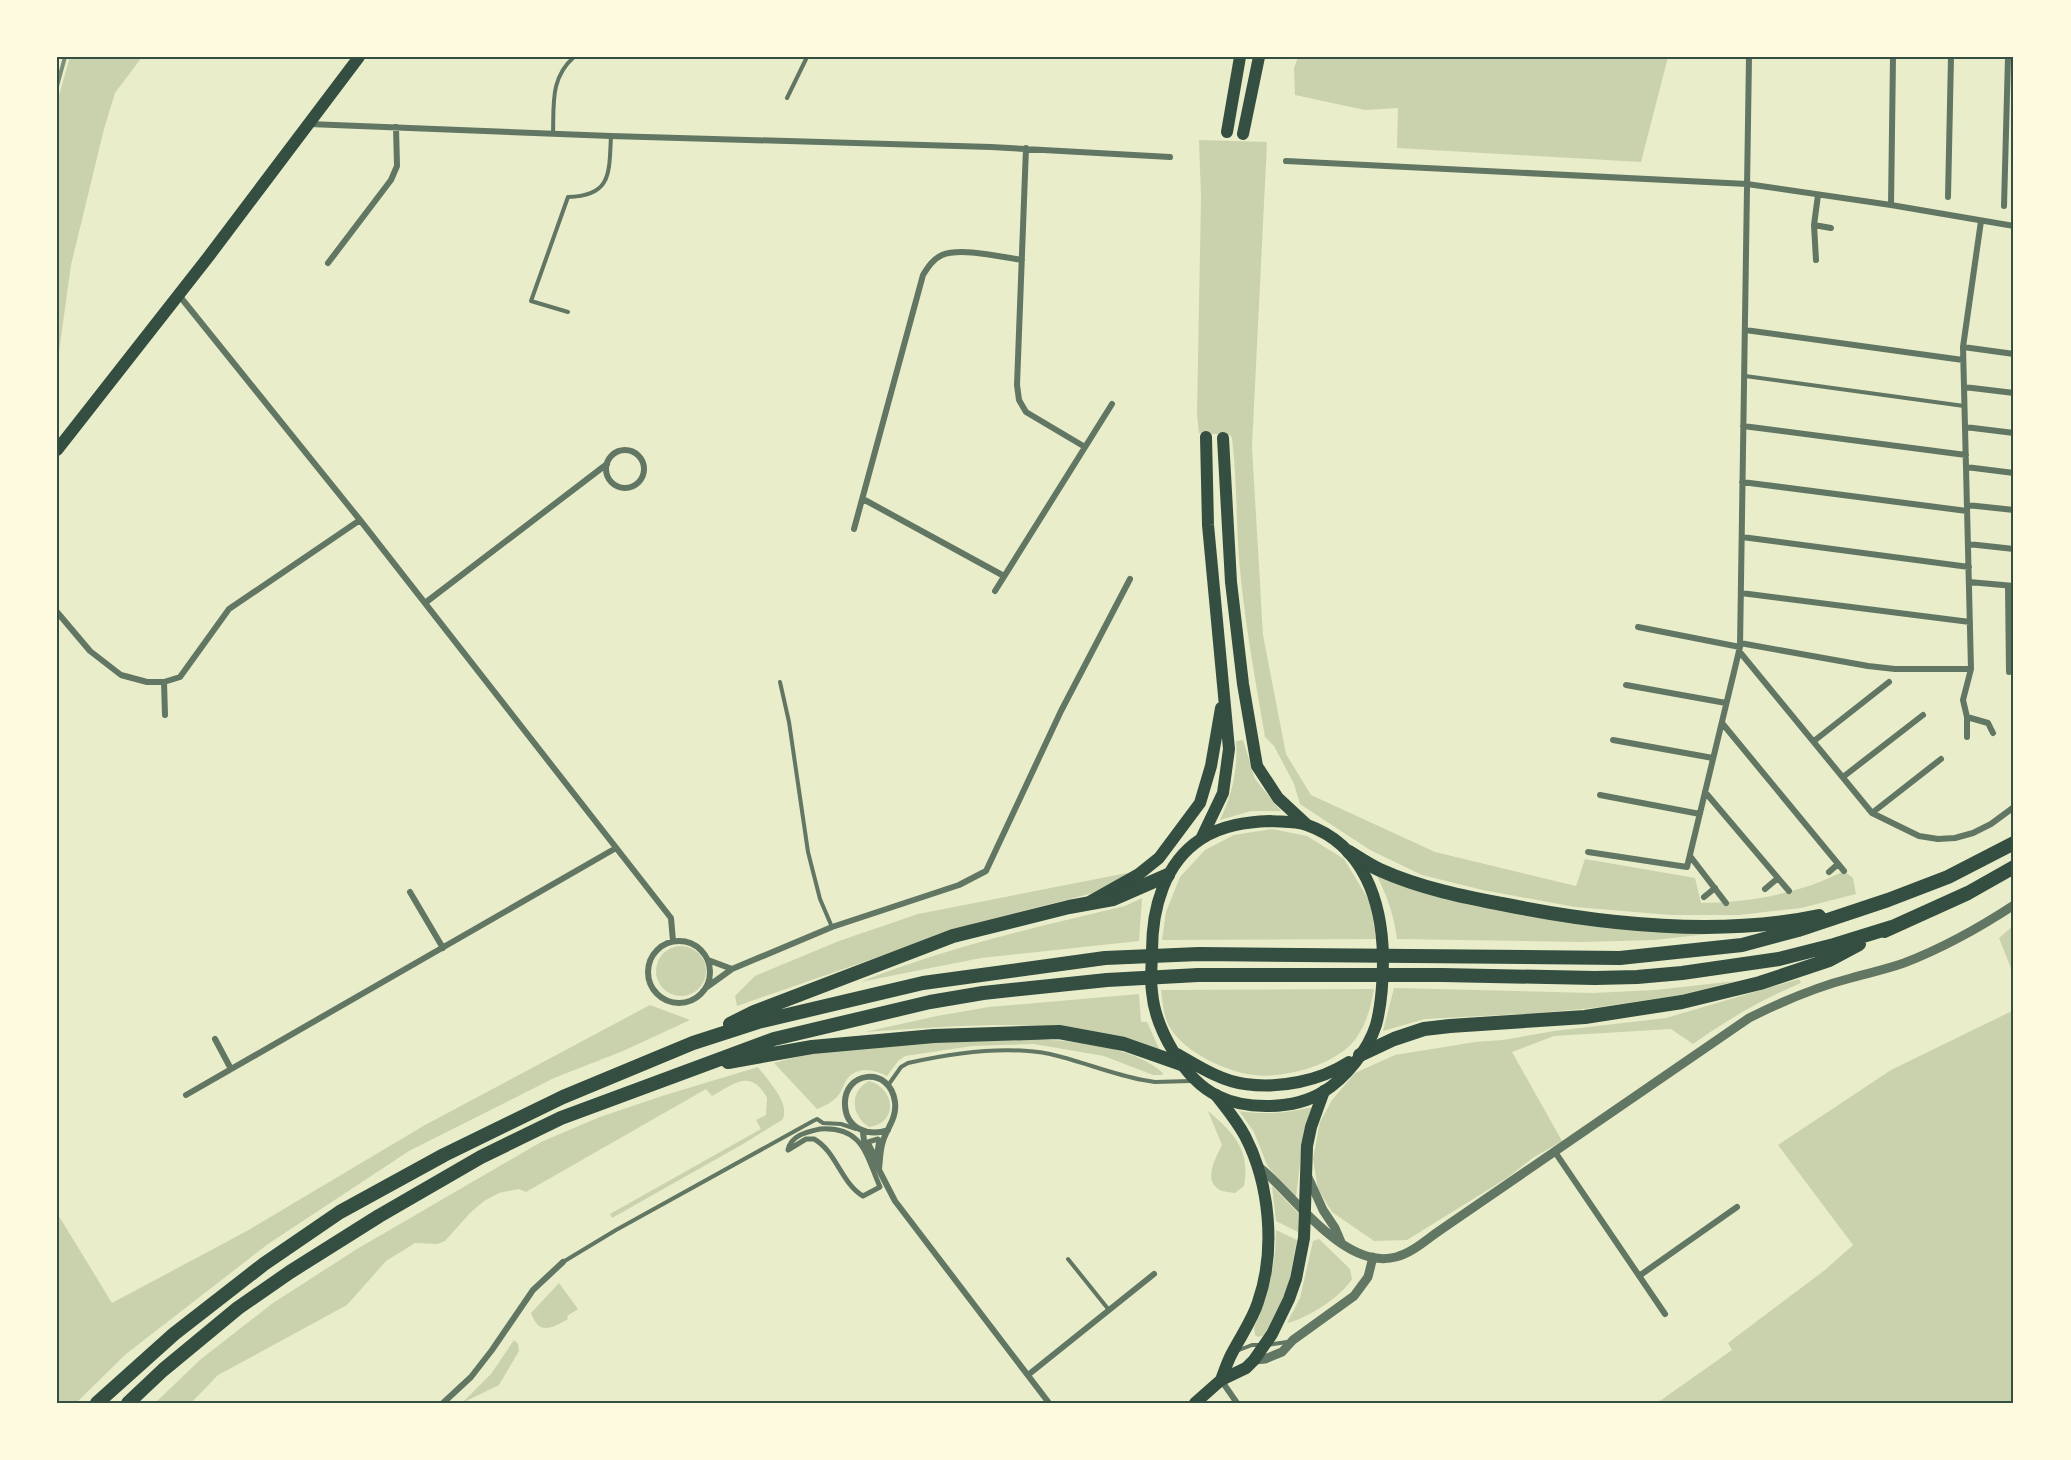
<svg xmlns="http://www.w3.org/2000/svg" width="2071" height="1460" font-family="Karla,sans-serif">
<rect width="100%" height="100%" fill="#e9edc9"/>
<!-- green -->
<path fill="#cad2ad" d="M 70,57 L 142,57 L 115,93 L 104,129 L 71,265 L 57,366 L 57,102 Z
M 1298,57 L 1668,57 L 1641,162 L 1397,148 L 1398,108 L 1365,110 L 1295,95 L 1294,68 Z
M 1199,140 L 1267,142 L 1252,447 L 1263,635 L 1286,754 L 1311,795 L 1435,852 L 1576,886 L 1585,859 L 1695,878 L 1701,903 C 1748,903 1802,893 1844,871 L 1853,878 L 1856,894 L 1801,908 L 1739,915 L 1671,915 L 1575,907 L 1483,890 L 1422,875 L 1370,850 L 1300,804 L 1294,784 L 1274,746 L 1265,737 C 1255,678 1244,619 1239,559 C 1236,518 1237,478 1232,438 L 1230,435 L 1199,433 L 1197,415 L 1201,197 Z
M 1243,740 L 1255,779 L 1281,811 L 1251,811 L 1220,820 C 1232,795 1238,770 1236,741 Z
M 1272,829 L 1307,836 L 1344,859 L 1370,902 L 1376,939 L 1162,940 L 1166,912 L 1180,877 L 1205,850 L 1234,835 Z
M 1374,870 L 1482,905 L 1760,928 L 1655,940 L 1582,942 L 1397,939 C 1394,914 1386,893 1374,870 Z
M 1127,873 L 1133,877 L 1105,890 L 976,923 L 737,1006 L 735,996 L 755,976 L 839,941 L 918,914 Z
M 1142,898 L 1139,941 L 981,958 L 860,982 C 945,948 1036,927 1125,906 Z
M 2014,925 L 2014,976 L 1999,938 Z
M656 971a25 25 0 1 1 50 0a25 25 0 1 1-50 0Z
M 1799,979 L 1801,983 C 1762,999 1727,1020 1693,1044 L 1671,1029 L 1554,1036 L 1512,1052 L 1562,1141 L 1534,1157 L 1507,1178 L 1407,1240 L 1374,1241 L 1332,1212 L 1318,1189 L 1313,1159 L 1320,1122 L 1332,1100 L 1355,1073 L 1395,1055 L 1475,1042 L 1503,1040 L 1554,1031 L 1666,1018 Z
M 1736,981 L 1681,995 L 1593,1008 L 1538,1013 L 1425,1019 L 1383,1031 L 1394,988 L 1593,993 L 1655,990 Z
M 1374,989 C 1371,1006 1367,1022 1357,1037 C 1339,1064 1285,1079 1254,1075 C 1227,1072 1186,1053 1171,1029 C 1163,1018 1163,1003 1161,990 Z
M 1139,994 L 1141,1022 L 1147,1022 L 1161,1053 C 1067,1013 965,1026 865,1032 L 937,1016 L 989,1007 Z
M 650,1005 L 690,1020 L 623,1051 L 554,1078 L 409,1151 L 268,1244 L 126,1354 L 76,1403 L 57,1403 L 57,1213 L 112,1303 L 245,1232 L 425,1125 Z
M 2014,1010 L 2014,1403 L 1657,1403 L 1732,1350 L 1728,1343 L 1825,1270 L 1853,1245 L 1778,1145 L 1891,1070 Z
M 1035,1039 C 1074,1041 1133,1046 1163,1073 L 1162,1075 L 1153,1075 L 1104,1056 L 1034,1044 L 972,1046 L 905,1056 L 898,1061 L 887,1076 C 873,1069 858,1066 847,1079 C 843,1085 842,1091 838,1096 C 832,1102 825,1106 817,1109 L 774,1063 C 859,1040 948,1041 1035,1039 Z
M 758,1067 C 767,1080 792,1104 782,1120 L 743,1144 L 612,1218 L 610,1214 L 761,1129 L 756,1120 L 766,1115 L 767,1098 C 751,1068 734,1084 712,1096 L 706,1089 L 526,1192 L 519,1189 L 499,1193 L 484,1201 L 470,1213 L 445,1241 L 437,1244 L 415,1243 L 386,1261 L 347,1305 L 218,1375 L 191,1403 L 155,1403 L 201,1359 L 273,1303 L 357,1249 L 541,1142 L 600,1117 L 662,1096 Z
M 869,1081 C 895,1088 899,1123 869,1127 C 851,1115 849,1092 869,1081 Z
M 1313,1107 L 1304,1130 L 1296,1197 L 1281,1183 L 1267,1165 L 1254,1132 L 1239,1111 C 1265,1115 1287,1113 1313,1107 Z
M 1208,1111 C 1233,1132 1251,1150 1244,1186 L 1235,1193 C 1231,1192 1224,1192 1220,1190 C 1202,1180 1216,1158 1222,1145 Z
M 1272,1186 L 1298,1213 L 1298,1232 L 1276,1221 Z
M 1276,1230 L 1297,1240 L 1288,1287 L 1265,1335 L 1258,1337 L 1255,1335 L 1254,1328 C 1268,1296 1276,1265 1276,1230 Z
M 1319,1239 L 1350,1269 L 1352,1279 C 1341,1297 1308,1318 1287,1323 L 1300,1298 L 1313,1241 Z
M 559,1283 L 578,1309 L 567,1316 L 568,1319 C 552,1328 539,1336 531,1313 Z
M 514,1340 L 518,1344 L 519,1351 L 499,1385 L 462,1403 L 491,1374 Z"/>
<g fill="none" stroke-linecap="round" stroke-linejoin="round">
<!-- service -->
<path stroke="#617663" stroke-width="4" d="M 787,98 L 807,57
M 553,134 C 554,104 550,78 574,57
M 568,312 L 531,301 L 568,197 C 612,196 609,173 611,136
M 1745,376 L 1964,406
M 780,682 L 789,722 L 808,852 L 820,899 L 832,927
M 889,1084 L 901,1067 L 908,1063 C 952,1053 1004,1045 1050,1054 C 1081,1061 1111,1074 1143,1080 L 1155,1082 L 1191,1081
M 1068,1259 L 1109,1310
M 563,1262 L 616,1230 L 813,1121 L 817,1119 L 823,1123 L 841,1124 L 856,1129
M 1267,1345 L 1287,1342
M 1239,1350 L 1252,1345 L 1260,1345"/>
<!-- pedestrian -->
<path stroke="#617663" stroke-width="5" d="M 820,1129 C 863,1126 866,1155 880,1187 L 863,1196 C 841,1183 836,1151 814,1139 L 806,1139 L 788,1150 C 791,1135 807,1132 820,1129 Z
M 878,1139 L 879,1140 L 876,1158 L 868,1142 Z"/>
<!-- minor -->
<path stroke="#617663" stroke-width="6" d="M 309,124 L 611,136 L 991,147 L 1170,157
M 1026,148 L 1017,385 L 1019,400 L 1026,412 L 1085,447
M 1286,161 L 1747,184 L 1891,205 L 2014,226
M 1948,197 L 1951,57
M 1891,205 L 1893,57
M 2004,206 L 2008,57
M 1981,221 L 1963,347 L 1971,669 L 1963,700 L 1967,717 L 1988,723 L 1993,733
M 1814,225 L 1831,228
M 1816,260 L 1814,225 L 1818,195
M 328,263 L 391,180 L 397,166 L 396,127
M 178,294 L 360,520 L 671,918 L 673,941
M 1745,330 L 1963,360
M 1963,347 L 2014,354
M 1964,387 L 2014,393
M 1743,426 L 1966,455
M 1965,427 L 2014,433
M606 469a19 19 0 1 1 38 0a19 19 0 1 1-38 0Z
M 1966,467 L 2014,473
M 1742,482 L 1967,511
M 863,499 L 1004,576
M 1967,505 L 2014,510
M 854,529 L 923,275 C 928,267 933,259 942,255 C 961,247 1001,257 1022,260
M 1742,537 L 1969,567
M 1968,544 L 2014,549
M 1969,582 L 2014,586
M 2008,586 L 2009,672
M 995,591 L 1112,404
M 1741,593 L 1970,622
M 425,603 L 607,464
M 57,612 L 90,651 L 121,675 L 147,682 L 164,682 L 180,677 L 229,609 L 360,520
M 1638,627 L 1740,647
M 1740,643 L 1868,666 L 1895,669 L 1971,669
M 1739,651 L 1872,813 L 1919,836 L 1938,839 L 1955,838 L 1973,833 L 1991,824 L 2014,807
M 164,682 L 165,715
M 1626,685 L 1726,703
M 1967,717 L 1967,737
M 1722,723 L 1844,871
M 1613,740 L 1713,758
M 1814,741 L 1889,682
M 1843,777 L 1923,715
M 1705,792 L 1789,891
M 1600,795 L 1700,814
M 1872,813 L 1941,759
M 1588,852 L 1687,867 L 1740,647 L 1749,57
M 1690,856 L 1726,903
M 1829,872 L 1838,864
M 1765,889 L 1778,878
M 410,892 L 443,948
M 1704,897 L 1715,888
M648 972a31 31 0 1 1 62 0a31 31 0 1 1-62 0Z
M 708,960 L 732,969
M 707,987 L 732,969 L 832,927 L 959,885 L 986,871 L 1061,711 L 1130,579
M 215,1039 L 231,1069
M 186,1095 L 616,848
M 863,1132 L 864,1141 L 895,1201 L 1049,1403
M 1555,1152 L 1665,1314
M 879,1169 C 880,1160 880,1150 883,1141 C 887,1128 897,1118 895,1102 C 890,1065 843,1071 845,1105 C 846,1129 869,1137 888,1130
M 1639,1276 L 1737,1207
M 1028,1375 L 1154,1274
M 1221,1380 L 1237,1403
M 443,1403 L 471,1377 L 492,1350 L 533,1290 L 563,1262"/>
<!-- tertiary -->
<path stroke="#617663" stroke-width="9" d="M 1258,1166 C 1293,1193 1343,1271 1396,1257 C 1412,1253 1426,1240 1439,1231 L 1749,1018 C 1781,1002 1816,987 1851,978 C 1869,973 1887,969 1904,963 C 1943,948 1979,928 2014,905
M 1308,1177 L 1323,1210 L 1335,1228 L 1341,1242
M 1254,1360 L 1265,1359 L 1282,1352 L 1293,1340 L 1354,1296 L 1368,1277 L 1373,1257"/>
<!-- primary -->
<path stroke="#344e41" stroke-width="12" d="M 57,450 L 209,256 L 359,57
M 1216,1095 C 1226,1108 1237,1121 1245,1136 C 1270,1184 1276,1251 1258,1302 C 1252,1321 1240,1337 1231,1355 C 1227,1363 1224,1372 1221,1380
M 1195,1403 L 1221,1380 L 1246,1368 L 1254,1360 L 1272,1334 L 1289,1299 L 1296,1279 L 1304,1238 L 1307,1146 L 1311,1127 L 1324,1091"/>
<!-- trunk -->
<path stroke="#344e41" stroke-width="12" d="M 1227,132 L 1240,57
M 1243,134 L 1259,57
M 1223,438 L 1231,582 L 1243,684 L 1257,766 L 1278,798 L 1306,824
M 1270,821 C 1282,822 1296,821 1307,825 C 1364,845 1382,902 1383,957 C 1383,980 1382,1003 1376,1025 C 1368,1050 1346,1078 1323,1092 C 1307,1102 1285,1106 1266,1106 C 1250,1106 1232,1103 1218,1096 C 1184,1080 1155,1028 1152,992 C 1150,978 1152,964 1152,951 C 1152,909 1164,863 1201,839 C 1222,825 1247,822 1270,821 Z
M 1201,839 L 1223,793 L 1229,749 L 1208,525 L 1206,437
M 1091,901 L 1139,874 L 1159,858 L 1200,803 L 1211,766 L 1221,708
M 1177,1054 C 1198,1066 1221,1081 1245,1084 C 1279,1089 1320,1081 1349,1062"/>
<!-- motorway -->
<path stroke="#344e41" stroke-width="14" d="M 1349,852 C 1359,858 1369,865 1380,870 C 1420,888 1464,897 1507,905 C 1607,925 1719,937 1819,916
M 1884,931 L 1968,893 L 2014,867
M 730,1024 L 754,1012 L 953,936 L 1069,907 L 1113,899 L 1168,875
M 1360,1055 L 1394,1039 L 1424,1029 L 1450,1026 L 1585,1017 L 1682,1002 L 1760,983 L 1829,960 L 1859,944
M 728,1062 L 812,1047 L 934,1036 L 1059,1032 L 1124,1044 L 1181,1064
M 97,1403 L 174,1334 L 264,1264 L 340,1212 L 444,1155 L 563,1097 L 693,1043 L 758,1022 L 923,983 L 1105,958 L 1199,954 L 1620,958 L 1742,945 L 1798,930 L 1888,900 L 1948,877 L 2014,843
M 128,1403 L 163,1370 L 238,1308 L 290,1272 L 379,1216 L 481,1157 L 561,1118 L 774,1039 L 930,1002 L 983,993 L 1107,980 L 1198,975 L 1442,975 L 1595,978 L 1637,977 L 1682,973 L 1779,959 L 1834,945 L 1892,927"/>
<!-- rail -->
<path stroke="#7c8e77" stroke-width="4" d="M 57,86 L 65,57"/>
</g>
<!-- border -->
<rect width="2071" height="1460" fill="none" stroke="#fefae0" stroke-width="117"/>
<rect x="58" y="58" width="1954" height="1344" fill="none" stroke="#344e41" stroke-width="2"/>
</svg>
